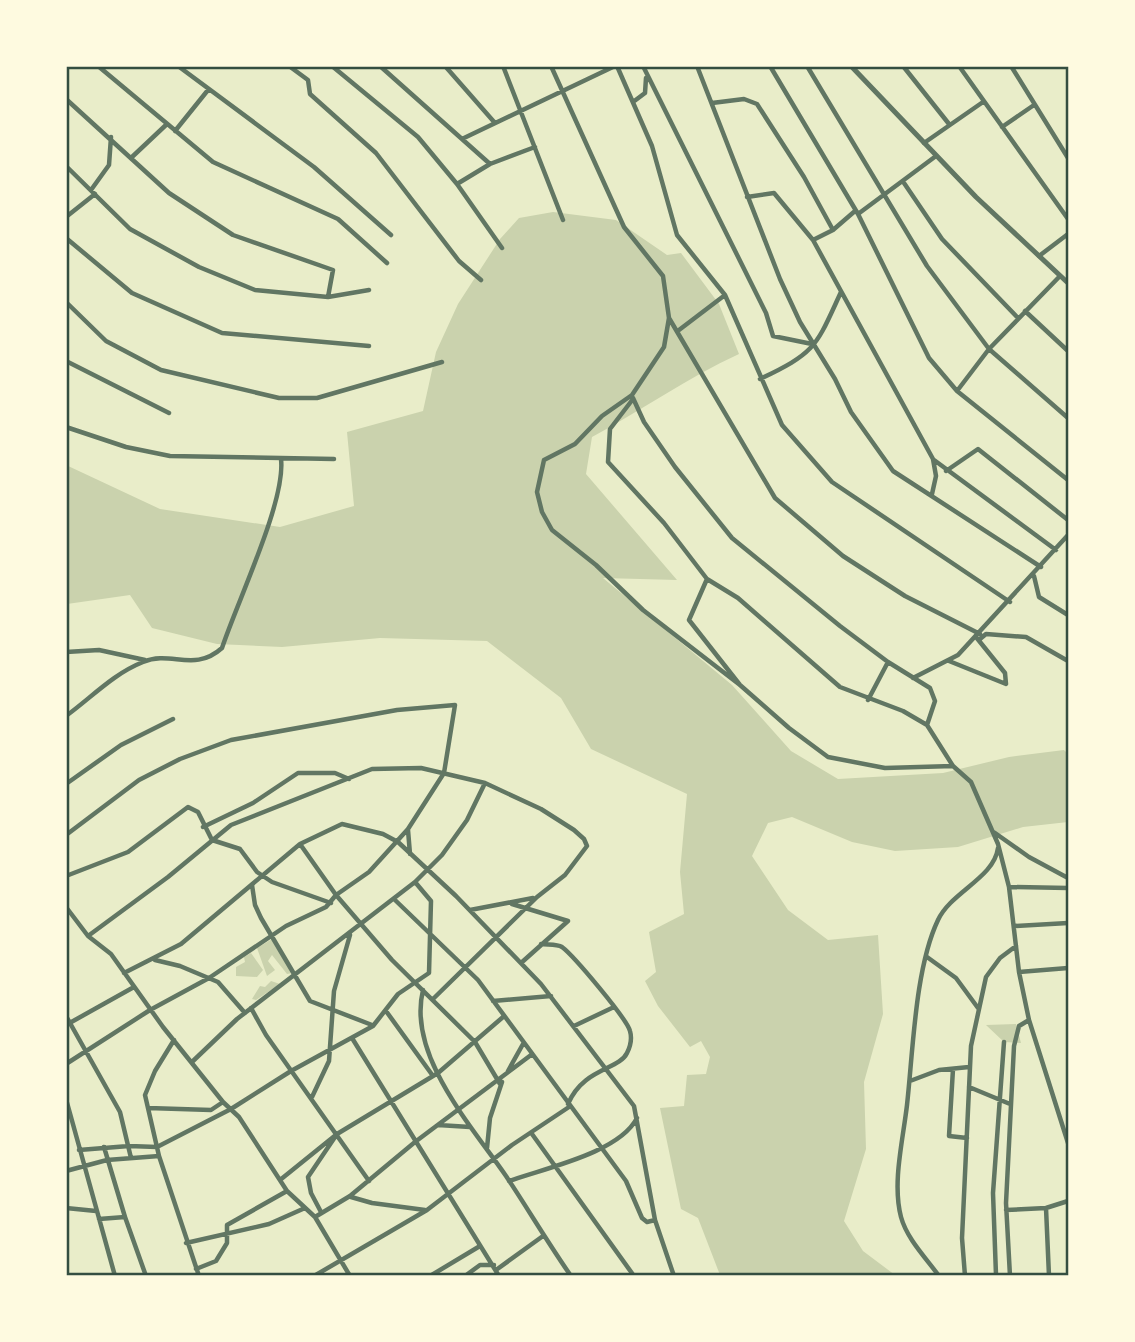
<svg xmlns="http://www.w3.org/2000/svg" width="1135" height="1342" font-family="Inter,sans-serif">
<rect width="100%" height="100%" fill="#e9edc9"/>
<!-- green -->
<path fill="#cad2ad" d="M 553,212 L 616,220 L 667,255 L 681,253 L 719,304 L 739,354 C 687,378 642,410 592,437 L 586,474 L 677,580 L 603,578 L 732,685 L 791,751 L 838,779 L 943,773 L 1009,757 L 1064,750 L 1068,754 L 1068,822 L 1023,827 L 958,847 L 895,851 L 852,842 L 792,817 L 768,823 L 752,856 L 788,910 L 828,940 L 878,935 L 883,1014 L 864,1082 L 866,1149 L 844,1221 L 863,1251 L 895,1275 L 720,1275 L 698,1218 L 681,1209 L 660,1108 L 684,1106 L 687,1075 L 706,1074 L 710,1057 L 701,1041 L 690,1047 L 658,1006 L 645,981 L 656,972 L 649,932 L 684,914 L 680,872 L 687,794 L 591,749 L 561,698 L 487,641 L 380,638 L 282,647 L 217,644 L 152,628 L 130,595 L 67,604 L 66,465 L 160,509 L 280,527 L 354,506 L 347,432 L 423,411 L 436,352 L 458,304 L 500,239 L 519,218 Z
M 272,939 L 293,973 L 287,974 L 272,955 L 268,961 L 275,970 L 267,976 L 257,948 Z
M 251,953 L 263,970 L 257,977 L 236,976 L 236,967 L 245,962 L 244,957 Z
M 271,981 L 280,984 L 256,1000 L 252,999 L 260,986 L 265,987 Z
M 1016,1024 L 1021,1043 L 1004,1042 L 986,1025 Z"/>
<g fill="none" stroke-linecap="round" stroke-linejoin="round">
<!-- minor -->
<path stroke="#617663" stroke-width="4.5" d="M 98,66 L 213,162 L 338,219 L 387,263
M 178,66 L 314,167 L 391,235
M 289,66 L 308,80 L 310,94 L 376,153 L 459,261 L 481,280
M 332,66 L 418,137 L 457,184 L 502,248
M 380,66 L 490,164
M 445,66 L 495,123
M 503,66 L 563,220
M 551,66 L 624,227 L 663,276 L 669,318 L 664,347 L 632,395 L 602,416 L 575,444 L 544,460 L 537,492 L 542,512 L 552,530 L 596,565 L 643,610 L 740,685
M 617,66 L 652,146 L 677,235 L 725,295 L 782,425 L 832,482 L 1010,602
M 643,66 L 766,313 L 773,336 L 812,344
M 697,66 L 780,279 L 800,322 L 835,379 L 851,412 L 893,471 L 1041,567
M 770,66 L 858,214 L 929,358 L 957,391 L 1068,480
M 807,66 L 927,266 L 989,349 L 1068,418
M 903,66 L 949,124
M 959,66 L 1068,219
M 1011,66 L 1068,158
M 66,99 L 169,193 L 233,235 L 333,270 L 328,297
M 633,102 L 645,93 L 646,78
M 712,103 L 744,99 L 757,104 L 804,177 L 833,230
M 1002,127 L 1034,105
M 175,131 L 208,90
M 464,138 L 615,66
M 924,143 L 983,102
M 132,157 L 167,124
M 66,166 L 130,229 L 199,267 L 255,290 L 328,297 L 369,290
M 904,183 L 942,239 L 1018,318
M 457,184 L 490,164 L 535,147
M 91,190 L 109,165 L 111,137
M 747,197 L 774,193 L 813,240 L 933,459 L 936,476 L 932,494
M 858,214 L 936,156
M 66,217 L 95,194
M 66,238 L 132,293 L 222,333 L 369,346
M 813,240 L 833,230 L 855,211
M 1039,256 L 1068,234
M 66,302 L 106,341 L 161,370 L 279,398 L 317,398 L 442,362
M 1025,311 L 1068,351
M 669,318 L 775,498 L 843,556 L 905,596 L 980,634
M 679,330 L 725,295
M 66,361 L 169,413
M 760,379 C 817,352 816,346 841,292
M 957,391 L 989,349 L 1060,276
M 633,398 L 644,422 L 675,467 L 732,538 L 840,626 L 888,662 L 930,688 L 935,701 L 927,725
M 633,399 L 610,429 L 608,462 L 664,523 L 707,579 L 738,598 L 840,687 L 903,711 L 927,725 L 953,766 L 971,782 L 998,844 L 1009,887 L 1019,972 L 1029,1020 L 1068,1143
M 66,427 L 126,447 L 170,456 L 334,459
M 934,460 L 1056,550
M 946,471 L 978,449 L 1068,520
M 1034,576 L 1039,597 L 1068,615
M 707,579 L 689,620 L 740,685 L 789,728 L 828,757 L 885,768 L 953,766
M 980,639 L 986,634 L 1026,637 L 1068,661
M 66,652 L 99,650 L 145,660
M 949,661 L 1006,684 L 1005,673 L 976,637
M 913,678 L 958,655 L 1068,535
M 868,700 L 888,662
M 66,716 C 92,697 113,674 143,662 C 171,650 194,673 222,648 C 237,602 286,501 281,459
M 66,784 L 121,745 L 173,719
M 203,827 L 253,803 L 298,773 L 335,773 L 349,779
M 408,830 L 410,854
M 995,833 L 1029,857 L 1068,878
M 66,835 L 139,780 L 180,759 L 231,740 L 397,710 L 455,705 L 444,773 L 408,829 L 369,872 L 336,895 L 326,907 L 286,926 L 209,978 L 150,1010 L 66,1064
M 300,844 L 336,895 L 392,960 L 475,1042 L 500,1084
M 66,876 L 128,852 L 188,807 L 198,812 L 212,840 L 240,849 L 257,872 L 272,882 L 331,903
M 252,885 L 255,905 L 261,918 L 310,1001 L 372,1025
M 1009,887 L 1068,888
M 395,900 L 478,980 L 626,1181 L 642,1218 L 647,1222 L 655,1220
M 512,904 L 568,921 L 521,963
M 66,907 L 88,936 L 111,954 L 163,1027 L 223,1102 L 239,1117 L 287,1191 L 315,1217 L 350,1276
M 470,910 L 533,898
M 1014,926 L 1068,923
M 88,936 L 168,877 L 231,825 L 372,769 L 421,768 L 485,783 L 541,809 L 574,830 L 584,839 L 587,846 L 565,875 L 537,897 L 433,999
M 541,944 C 547,945 557,944 562,947 C 574,956 627,1019 630,1031 C 632,1038 630,1047 627,1053 C 619,1070 583,1068 568,1104
M 927,957 L 956,978 L 978,1008
M 155,960 L 180,966 L 218,982 L 245,1013
M 1019,972 L 1068,968
M 124,973 L 181,944 L 300,844 L 342,824 L 383,834 L 398,842 L 456,896 L 541,984 L 634,1106 L 655,1220 L 674,1276
M 423,990 C 407,1055 471,1125 506,1176 C 528,1209 548,1243 571,1276
M 493,1001 L 551,996
M 251,1008 L 266,1035 L 369,1181
M 386,1011 L 433,1076
M 66,1016 L 120,1112 L 131,1158
M 66,1025 L 134,987
M 574,1026 L 614,1007
M 352,1038 L 499,1276
M 174,1040 L 155,1071 L 145,1095 L 159,1156 L 199,1276
M 193,1061 L 237,1019 L 415,882 L 442,855 L 467,820 L 485,783
M 953,1069 L 949,1136 L 967,1138
M 508,1071 L 523,1044
M 910,1081 L 939,1070 L 969,1067
M 969,1087 L 1010,1104
M 312,1097 L 329,1061 L 334,991 L 350,935
M 66,1099 L 115,1276
M 148,1108 L 211,1110 L 223,1102
M 438,1125 L 470,1127
M 532,1134 L 634,1276
M 104,1147 L 125,1217
M 487,1148 L 490,1118 L 502,1082
M 79,1150 L 129,1146 L 157,1147 L 231,1109 L 291,1071 L 373,1026 L 398,994 L 429,973 L 431,901 L 415,882
M 66,1171 L 107,1160 L 159,1156
M 280,1180 L 337,1134 L 438,1073 L 503,1017
M 509,1181 C 545,1168 619,1153 637,1118
M 351,1197 L 372,1203 L 425,1210
M 66,1208 L 96,1211
M 1046,1208 L 1049,1276
M 1006,1210 L 1046,1208 L 1068,1201
M 321,1212 L 311,1193 L 308,1177 L 335,1137
M 315,1217 L 350,1196 L 415,1142 L 531,1055
M 99,1219 L 125,1217 L 146,1276
M 186,1243 L 269,1224 L 305,1208
M 196,1269 L 216,1261 L 227,1243 L 227,1225 L 287,1191
M 496,1270 L 543,1236
M 996,1275 L 993,1193 L 1004,1042
M 314,1276 L 427,1210 L 512,1145 L 569,1107
M 430,1276 L 480,1246
M 465,1276 L 480,1265 L 494,1265
M 939,1276 C 926,1258 907,1239 901,1217 C 892,1183 903,1140 907,1105 C 913,1052 915,968 938,920 C 951,892 994,878 998,848
M 965,1276 L 962,1238 L 971,1046 L 986,977 L 1000,958 L 1016,946
M 1010,1276 L 1006,1203 L 1014,1046 L 1019,1026 L 1029,1020"/>
<!-- tertiary -->
<path stroke="#617663" stroke-width="5" d="M 851,66 L 976,197 L 1068,283"/>
</g>
<!-- border -->
<rect width="1135" height="1342" fill="none" stroke="#fefae0" stroke-width="136"/>
<rect x="68" y="68" width="999" height="1206" fill="none" stroke="#344e41" stroke-width="2.5"/>
</svg>
